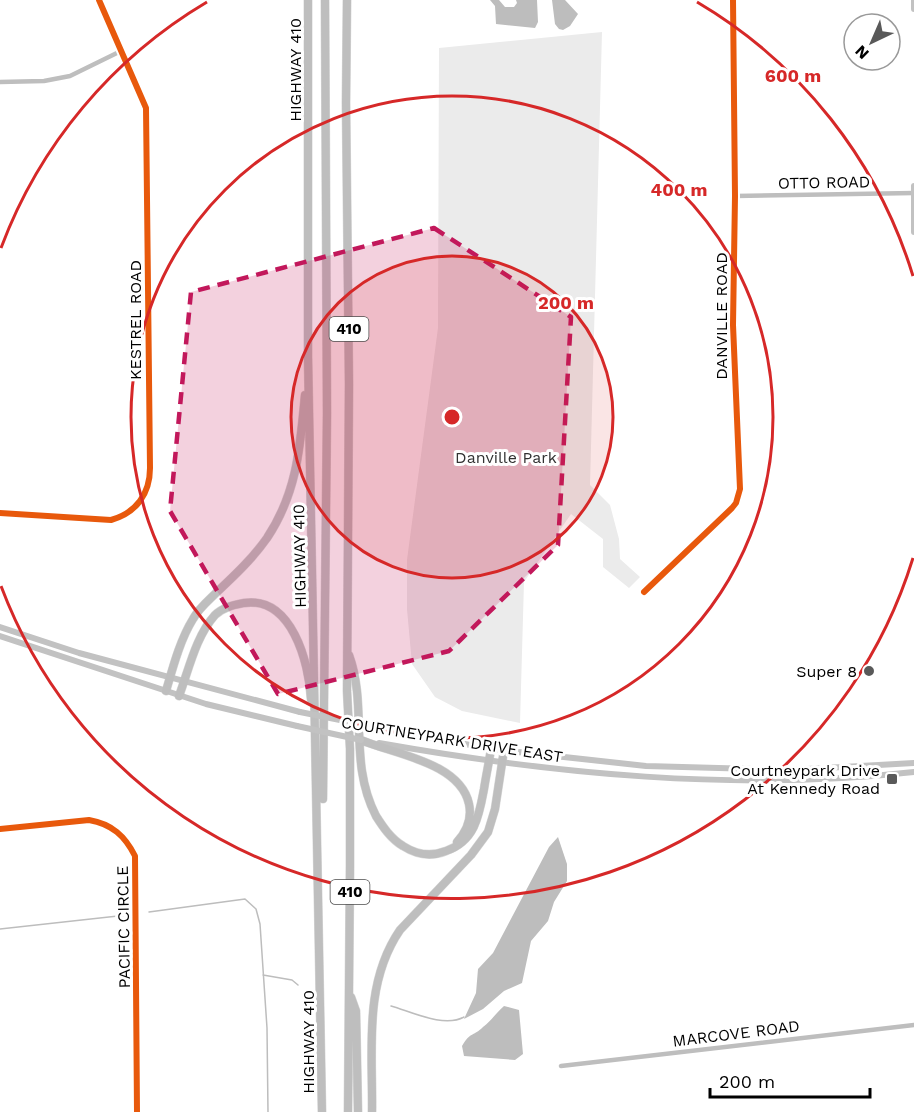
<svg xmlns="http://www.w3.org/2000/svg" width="914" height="1112" font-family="'Work Sans',sans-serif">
<rect width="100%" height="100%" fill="#fff"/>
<!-- green -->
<path fill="#ebebeb" d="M 602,32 L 590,485 L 610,505 L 619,539 L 620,559 L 640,577 L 629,588 L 603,567 L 603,539 L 571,514 L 524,582 L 520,723 L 462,711 L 435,697 L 412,664 L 407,609 L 407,560 L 438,328 L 439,48 Z"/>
<!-- water -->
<path fill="#bdbdbd" d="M 490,0 L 499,0 L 505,7 L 514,7 L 517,3 L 516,0 L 537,0 L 538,22 L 535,28 L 496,24 L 495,6 Z
M 552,0 L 565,0 L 578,14 L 570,26 L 563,30 L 559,29 L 555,24 Z
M 558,837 L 567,864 L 567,881 L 554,902 L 548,921 L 531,941 L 522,983 L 504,991 L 483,1009 L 464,1019 L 476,993 L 478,969 L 493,953 L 549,847 Z
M 504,1006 L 519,1010 L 523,1054 L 515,1060 L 464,1056 L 462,1046 C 471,1031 473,1037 483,1027 C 491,1021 496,1013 504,1006 Z"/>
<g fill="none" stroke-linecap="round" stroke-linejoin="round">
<!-- stream -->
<path stroke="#bdbdbd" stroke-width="1.5" d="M 149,912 L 245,899 L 256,909 L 260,924 L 267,1028 L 268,1112
M 0,929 L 127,915
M 263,975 L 292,980 L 298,985
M 391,1006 C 412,1012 444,1028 464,1017"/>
<!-- highway casing -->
<g stroke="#dbdbdb" stroke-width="9">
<path id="highway" d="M 308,0 L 308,357 L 322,1112
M 347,0 L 346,103 L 349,384 L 347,691 L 350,749 L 350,866 L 348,1112
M 349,655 C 368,707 348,762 376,816 C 383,827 391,839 403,846 C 417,855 431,857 446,851 C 475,841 479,816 484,789 C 486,776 489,762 491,749
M 166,691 C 173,667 180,640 193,619 C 199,608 209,600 217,592 C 235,575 253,558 267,538 C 297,493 300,448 305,395
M 179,696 C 189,669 196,636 215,615 C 223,607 234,605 244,603 C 292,596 309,663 311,699
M 361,740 C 393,754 460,762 469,804 C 472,818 467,831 457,842
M 323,799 L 327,413 L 325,0
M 351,997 L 356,1011 L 358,1112
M 372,1112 C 373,1050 363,984 400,930 L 471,855 L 488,832 L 495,809 L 504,750"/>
</g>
<!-- street -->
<path stroke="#bebebe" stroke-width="4.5" d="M 0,82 L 44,81 L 70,76 L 121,51
M 735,196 L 914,193
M 0,513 L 111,520 C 136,513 150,494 150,468 L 146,108 L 99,0
M 644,592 L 732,508 L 736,503 L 740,489 L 733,325 L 735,196 L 733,0
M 0,829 L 89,820 C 112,824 125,836 135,856 L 137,1112
M 561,1066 L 914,1025"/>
<!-- secondary -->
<path stroke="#c2c2c2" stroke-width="6" d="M 914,1 L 914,9
M 914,186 L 914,232
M 0,627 L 79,653 L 300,712
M 0,636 L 206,704 L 297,726
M 365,725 L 491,749 L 646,766 L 789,770 L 914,763
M 379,743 C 554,774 737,792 914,772"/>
<!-- highway -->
<use href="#highway" stroke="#bebebe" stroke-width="8"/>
<!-- secondary-bridge -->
<path stroke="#c2c2c2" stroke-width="6" d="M 300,712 L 365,725
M 297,726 L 361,740"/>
<!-- cycleway casing -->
<g stroke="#fff" stroke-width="10">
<path id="cycleway" d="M 0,513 L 111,520 C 136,513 150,494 150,468 L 146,108 L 99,0
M 644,592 L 732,508 L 736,503 L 740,489 L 733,325 L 735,196 L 733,0
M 0,829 L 89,820 C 112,824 125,836 135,856 L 137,1112"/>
</g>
<!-- cycleway -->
<use href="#cycleway" stroke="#e8590c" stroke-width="6"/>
</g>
<!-- marked area -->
<path fill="#c2185b" fill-opacity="0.2" stroke="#c2185b" stroke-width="4.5" stroke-dasharray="12 8" stroke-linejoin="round" d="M 434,228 L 571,317 L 558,545 L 449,651 L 278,694 L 170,511 L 191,292 Z"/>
<!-- distance rings -->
<circle cx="452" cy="417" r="161" fill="#d62828" fill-opacity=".12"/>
<g fill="none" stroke="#d62828" stroke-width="3">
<circle cx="452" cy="417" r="161"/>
<circle cx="452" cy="417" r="321"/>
<path d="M913 558A482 482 0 0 1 1 586M1 248A482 482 0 0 1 207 2M697 2A482 482 0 0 1 913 276"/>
</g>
<!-- markers -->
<g fill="#595959" stroke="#fff" stroke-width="2">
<circle cx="869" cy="671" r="6"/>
<rect x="886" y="773" width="12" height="12" rx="3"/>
</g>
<g text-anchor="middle" stroke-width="6" stroke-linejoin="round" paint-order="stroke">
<!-- shield labels -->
<g fill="#fff" stroke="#4c4c4c" stroke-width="1.5">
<rect x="329.5" y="317" width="39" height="24" rx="4.5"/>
<rect x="330.5" y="880" width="39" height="24" rx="4.5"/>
</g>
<g font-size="15" font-weight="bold" fill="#000">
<text x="349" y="334">410</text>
<text x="350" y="897">410</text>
</g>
<!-- street labels -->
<g font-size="16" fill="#000" stroke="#fff">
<text transform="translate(295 70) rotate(-90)" y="6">HIGHWAY 410</text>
<text transform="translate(824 182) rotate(-1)" y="6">OTTO ROAD</text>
<text transform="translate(721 316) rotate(-90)" y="6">DANVILLE ROAD</text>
<text transform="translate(135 320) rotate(-90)" y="6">KESTREL ROAD</text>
<text transform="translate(299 556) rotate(-91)" y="6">HIGHWAY 410</text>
<text transform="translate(452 739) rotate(9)" y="6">COURTNEYPARK DRIVE EAST</text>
<text transform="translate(123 927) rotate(-91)" y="6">PACIFIC CIRCLE</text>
<text transform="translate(736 1033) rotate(-7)" y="6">MARCOVE ROAD</text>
<text transform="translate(308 1042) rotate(-90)" y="6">HIGHWAY 410</text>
</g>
<!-- park labels -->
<g font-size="16" fill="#313131" stroke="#fff">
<text x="506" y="463">Danville Park</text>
</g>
<!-- poi labels -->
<g font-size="16" fill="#000" stroke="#fff" text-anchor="end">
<text x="857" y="677">Super 8</text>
<text x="880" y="776">Courtneypark Drive<tspan x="880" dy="18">At Kennedy Road</tspan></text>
</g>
</g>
<circle cx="452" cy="417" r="9" fill="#d62828" stroke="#fff" stroke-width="3"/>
<g font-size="18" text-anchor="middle" font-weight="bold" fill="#d62828" stroke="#fff" stroke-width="6" stroke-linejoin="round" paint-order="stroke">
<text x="793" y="82">600 m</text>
<text x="679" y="196">400 m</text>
<text x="566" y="309">200 m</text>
</g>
<!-- north arrow -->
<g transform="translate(872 42) rotate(224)"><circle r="28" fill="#ffffff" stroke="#999999" stroke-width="1.5"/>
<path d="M0-4.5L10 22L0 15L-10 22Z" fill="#595959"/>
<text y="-9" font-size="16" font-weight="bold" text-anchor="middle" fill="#000000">N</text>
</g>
<!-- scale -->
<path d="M710 1088v9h160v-9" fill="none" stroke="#000000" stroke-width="3"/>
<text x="719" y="1088" font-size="18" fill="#000000" stroke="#ffffff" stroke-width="4.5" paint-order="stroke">200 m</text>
</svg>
